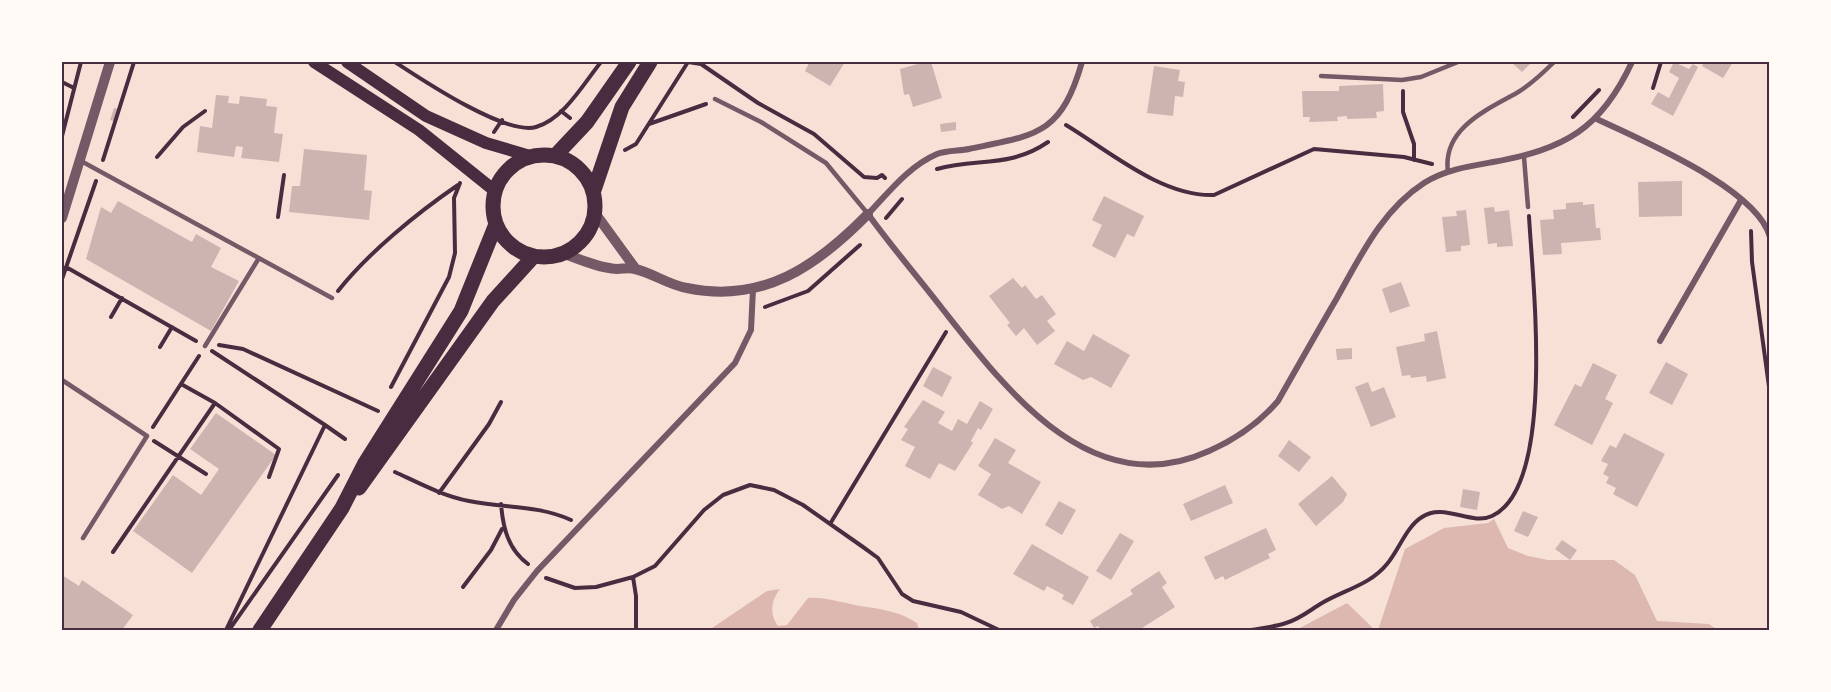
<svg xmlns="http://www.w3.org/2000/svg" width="1831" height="692" font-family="'Archivo Narrow',sans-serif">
<rect width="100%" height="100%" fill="#f7e1d7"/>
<!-- water -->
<path fill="#dcb8b0" d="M 1494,519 L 1508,548 L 1528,556 L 1548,560 L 1614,560 L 1635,575 L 1657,621 L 1709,624 L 1717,630 L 1378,630 L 1405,549 L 1444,528 L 1488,523 Z
M 780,589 C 771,601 769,613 778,626 L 787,625 L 808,598 C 825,597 838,602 855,605 C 878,609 897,610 917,623 L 919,630 L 709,630 L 767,591 Z
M 1347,603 L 1375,630 L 1296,630 Z"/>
<!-- building -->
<path fill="#ccb4b1" d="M 806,62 L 845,62 L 830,86 L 805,71 L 809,63 Z
M 925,62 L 931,62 L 942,98 L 913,107 L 909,94 L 904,95 L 900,69 Z
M 1511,62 L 1532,62 L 1522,72 Z
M 1674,62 L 1689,69 L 1693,64 L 1698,67 L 1673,116 L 1651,104 L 1658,92 L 1669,98 L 1679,78 L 1669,72 Z
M 1704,62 L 1733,62 L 1723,78 L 1702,66 Z
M 1154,66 L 1180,70 L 1178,81 L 1185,82 L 1183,97 L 1175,96 L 1173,116 L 1147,113 Z
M 1383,84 L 1384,111 L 1376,112 L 1377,118 L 1347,119 L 1347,116 L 1337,117 L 1338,121 L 1309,122 L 1310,117 L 1303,117 L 1302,91 L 1339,91 L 1339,86 Z
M 216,95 L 229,96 L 228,103 L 239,104 L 240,96 L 267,99 L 266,106 L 277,107 L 274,133 L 283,134 L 279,162 L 241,158 L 243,147 L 236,146 L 234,157 L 197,152 L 200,126 L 212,128 Z
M 114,108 L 118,109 L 114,121 L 110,120 Z
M 956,122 L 956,130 L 941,132 L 940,124 Z
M 304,149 L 367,155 L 364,190 L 372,191 L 369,220 L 289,212 L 292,186 L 300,186 Z
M 1682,181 L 1682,216 L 1639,217 L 1638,182 Z
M 1104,196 L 1144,216 L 1134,237 L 1127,234 L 1115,258 L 1092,246 L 1102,225 L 1092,220 Z
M 118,201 L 192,242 L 196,234 L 221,248 L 211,267 L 239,281 L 211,331 L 86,259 L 101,207 L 111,213 Z
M 1583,202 L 1583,205 L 1594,204 L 1596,228 L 1600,228 L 1601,240 L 1561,243 L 1562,254 L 1543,255 L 1540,220 L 1554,219 L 1553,210 L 1566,209 L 1566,203 Z
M 1494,207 L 1495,212 L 1509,210 L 1513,246 L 1497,247 L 1497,243 L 1488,244 L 1484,208 Z
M 1466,210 L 1470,245 L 1461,246 L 1461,251 L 1446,252 L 1442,217 L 1457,216 L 1456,211 Z
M 1013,278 L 1022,288 L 1025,285 L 1036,299 L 1042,295 L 1056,314 L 1047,321 L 1055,331 L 1037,345 L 1024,328 L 1016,336 L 1007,325 L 1010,323 L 989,296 Z
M 1401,282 L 1410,306 L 1390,313 L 1382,289 Z
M 1437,331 L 1446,378 L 1427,382 L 1426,376 L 1411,378 L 1410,375 L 1402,376 L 1396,347 L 1425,341 L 1424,334 Z
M 1093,334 L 1130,355 L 1111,388 L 1091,377 L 1083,380 L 1054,364 L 1067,341 L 1084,351 Z
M 1352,348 L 1352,359 L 1337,360 L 1336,349 Z
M 1666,362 L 1688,374 L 1672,405 L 1649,393 Z
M 1593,363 L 1617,375 L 1605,399 L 1613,403 L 1592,445 L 1554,425 L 1575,384 L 1581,387 Z
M 933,367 L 952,377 L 942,397 L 923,386 Z
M 1368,382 L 1372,392 L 1384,387 L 1396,417 L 1371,427 L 1355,387 Z
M 923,400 L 945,412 L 938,423 L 952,431 L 958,419 L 967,424 L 980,401 L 993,409 L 981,430 L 978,428 L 971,441 L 973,443 L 955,471 L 939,463 L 930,479 L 905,466 L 915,447 L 901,440 L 908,429 L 904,427 Z
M 216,413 L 276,455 L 192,573 L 133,531 L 173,475 L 201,495 L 219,469 L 190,449 Z
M 1624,433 L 1665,454 L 1637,507 L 1613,494 L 1616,488 L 1606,483 L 1609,477 L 1603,474 L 1608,464 L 1601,461 L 1610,445 L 1616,448 Z
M 995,438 L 1016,450 L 1008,463 L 1041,482 L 1022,514 L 1009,506 L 1002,509 L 978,495 L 991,474 L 978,466 Z
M 1289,440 L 1311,457 L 1299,472 L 1278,456 Z
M 1332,476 L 1347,494 L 1343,502 L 1316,526 L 1298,504 Z
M 1225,485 L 1233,503 L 1191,521 L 1183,504 Z
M 1463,489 L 1480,492 L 1477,510 L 1460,507 Z
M 1059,501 L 1076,510 L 1062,535 L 1045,525 Z
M 1523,511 L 1538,517 L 1528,537 L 1514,531 Z
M 1266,528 L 1276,550 L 1268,554 L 1270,558 L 1225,580 L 1223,576 L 1215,580 L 1204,557 Z
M 1120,533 L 1134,541 L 1111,580 L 1096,571 Z
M 1562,540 L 1577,550 L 1570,560 L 1555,549 Z
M 1032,544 L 1089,577 L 1073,605 L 1062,599 L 1064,595 L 1047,586 L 1044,591 L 1013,574 Z
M 1159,571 L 1167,583 L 1162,587 L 1175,607 L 1139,630 L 1101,630 L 1098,626 L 1094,628 L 1090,621 L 1133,594 L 1130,590 Z
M 62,575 L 79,586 L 82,580 L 133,615 L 122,630 L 63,630 Z"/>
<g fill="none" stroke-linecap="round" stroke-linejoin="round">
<!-- path -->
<path stroke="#4a2c40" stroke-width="4" d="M 395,62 C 421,79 506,136 536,127 C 564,119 584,83 601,62
M 62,82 L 74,88
M 1653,88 L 1661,62
M 1403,91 L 1403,112 L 1414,144 L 1414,160
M 561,111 L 570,118
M 1573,117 L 1599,90
M 649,124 L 706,104
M 1066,125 C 1109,151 1162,197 1214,195 L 1314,149 L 1404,157 L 1432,164
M 494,132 L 502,120
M 62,136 L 81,62
M 625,150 L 636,144 L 688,62 L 701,64 L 758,103 L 814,134 L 864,177 L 877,178 L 882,175 L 885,178
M 157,157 L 183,127 L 205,111
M 103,160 L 134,62
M 937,169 C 978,158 1010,168 1048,142
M 278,217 L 284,175
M 886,218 L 902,199
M 1751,231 L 1752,262 L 1770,394
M 66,267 L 196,341
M 62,279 L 96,181
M 338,291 C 368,253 417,213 458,185
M 765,307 L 808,291 L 860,245
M 111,317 L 122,298
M 219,345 L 243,349 L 378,411
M 160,347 L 172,327
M 212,351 L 325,425 L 226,630
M 181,384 L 215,403 L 279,449 L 269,477
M 391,387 L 449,277 L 455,253 L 454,198 L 460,183
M 325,425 L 345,439
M 153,427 L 199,356
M 154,441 L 206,474
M 395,472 C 419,483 443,496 469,501 C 504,508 538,505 571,520
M 439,493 L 489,424 L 501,402
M 501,504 C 503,528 508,549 528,564
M 830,524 L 946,332
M 113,552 L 215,403
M 633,577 L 636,596 L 636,630
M 546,578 L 575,588 L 596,587 L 633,577 L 655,566 L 704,510 L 723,495 L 750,485 L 774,490 L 803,505 L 863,547 L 878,558 L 902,594 L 913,601 L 961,612 L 999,630
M 463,587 L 491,550 L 502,529
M 229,630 L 338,475
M 1251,630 C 1262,628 1275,627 1286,623 C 1300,619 1310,610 1322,603 C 1344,590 1370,585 1387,564 C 1399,550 1406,527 1422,517 C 1444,502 1471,526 1492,516 C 1557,486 1532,276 1529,216"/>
<!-- service -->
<path stroke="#755966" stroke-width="4.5" d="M 1321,76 L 1402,80 L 1421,77 L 1458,62
M 715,99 L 761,122 L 826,163 L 868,214
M 1524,157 L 1528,207
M 81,161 L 332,298
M 1448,172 C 1442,130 1484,111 1515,94 C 1529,86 1543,73 1554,62
M 205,346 L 259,258
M 62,380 L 147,436 L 83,538"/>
<!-- minor -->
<path stroke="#755966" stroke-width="6" d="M 1082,62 C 1061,135 1037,135 969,149 C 959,151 947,150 937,154 C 909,166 889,192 868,214 C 891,246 917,276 941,307 C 1005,388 1091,505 1209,451 C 1236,439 1259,423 1278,401 C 1298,366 1317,332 1337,298 C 1360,257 1382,210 1424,183 C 1444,170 1470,166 1493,162 C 1565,149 1601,129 1632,62
M 1597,119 C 1640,140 1757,188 1770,237
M 1660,341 L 1741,200
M 496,630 L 514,600 L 537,571 L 735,363 L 751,330 L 753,289"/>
<!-- tertiary -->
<path stroke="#755966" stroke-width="10" d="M 595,213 L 635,268
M 62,218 L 110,62
M 565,254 C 581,260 600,268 617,269 C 623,269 630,267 635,269 C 653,273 668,285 687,288 C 763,304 817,266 868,214"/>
<!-- secondary -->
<path stroke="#4a2c40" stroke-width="12" d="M 314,62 L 419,130 L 495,191
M 347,62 L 426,116 L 486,143 L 530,156"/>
<!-- primary -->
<path stroke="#4a2c40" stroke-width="15" d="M493 206a51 51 0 1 1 102 0a51 51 0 1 1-102 0Z
M 555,156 L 587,122 L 629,62
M 594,190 L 622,107 L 650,62
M 359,488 L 493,301 L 534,256
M 260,630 L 342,508 L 365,463 L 461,311 L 496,224"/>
</g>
<!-- border -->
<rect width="1831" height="692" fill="none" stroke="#fffaf5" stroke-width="126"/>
<rect x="63" y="63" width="1705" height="566" fill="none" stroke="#4a2c40" stroke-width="2"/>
</svg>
